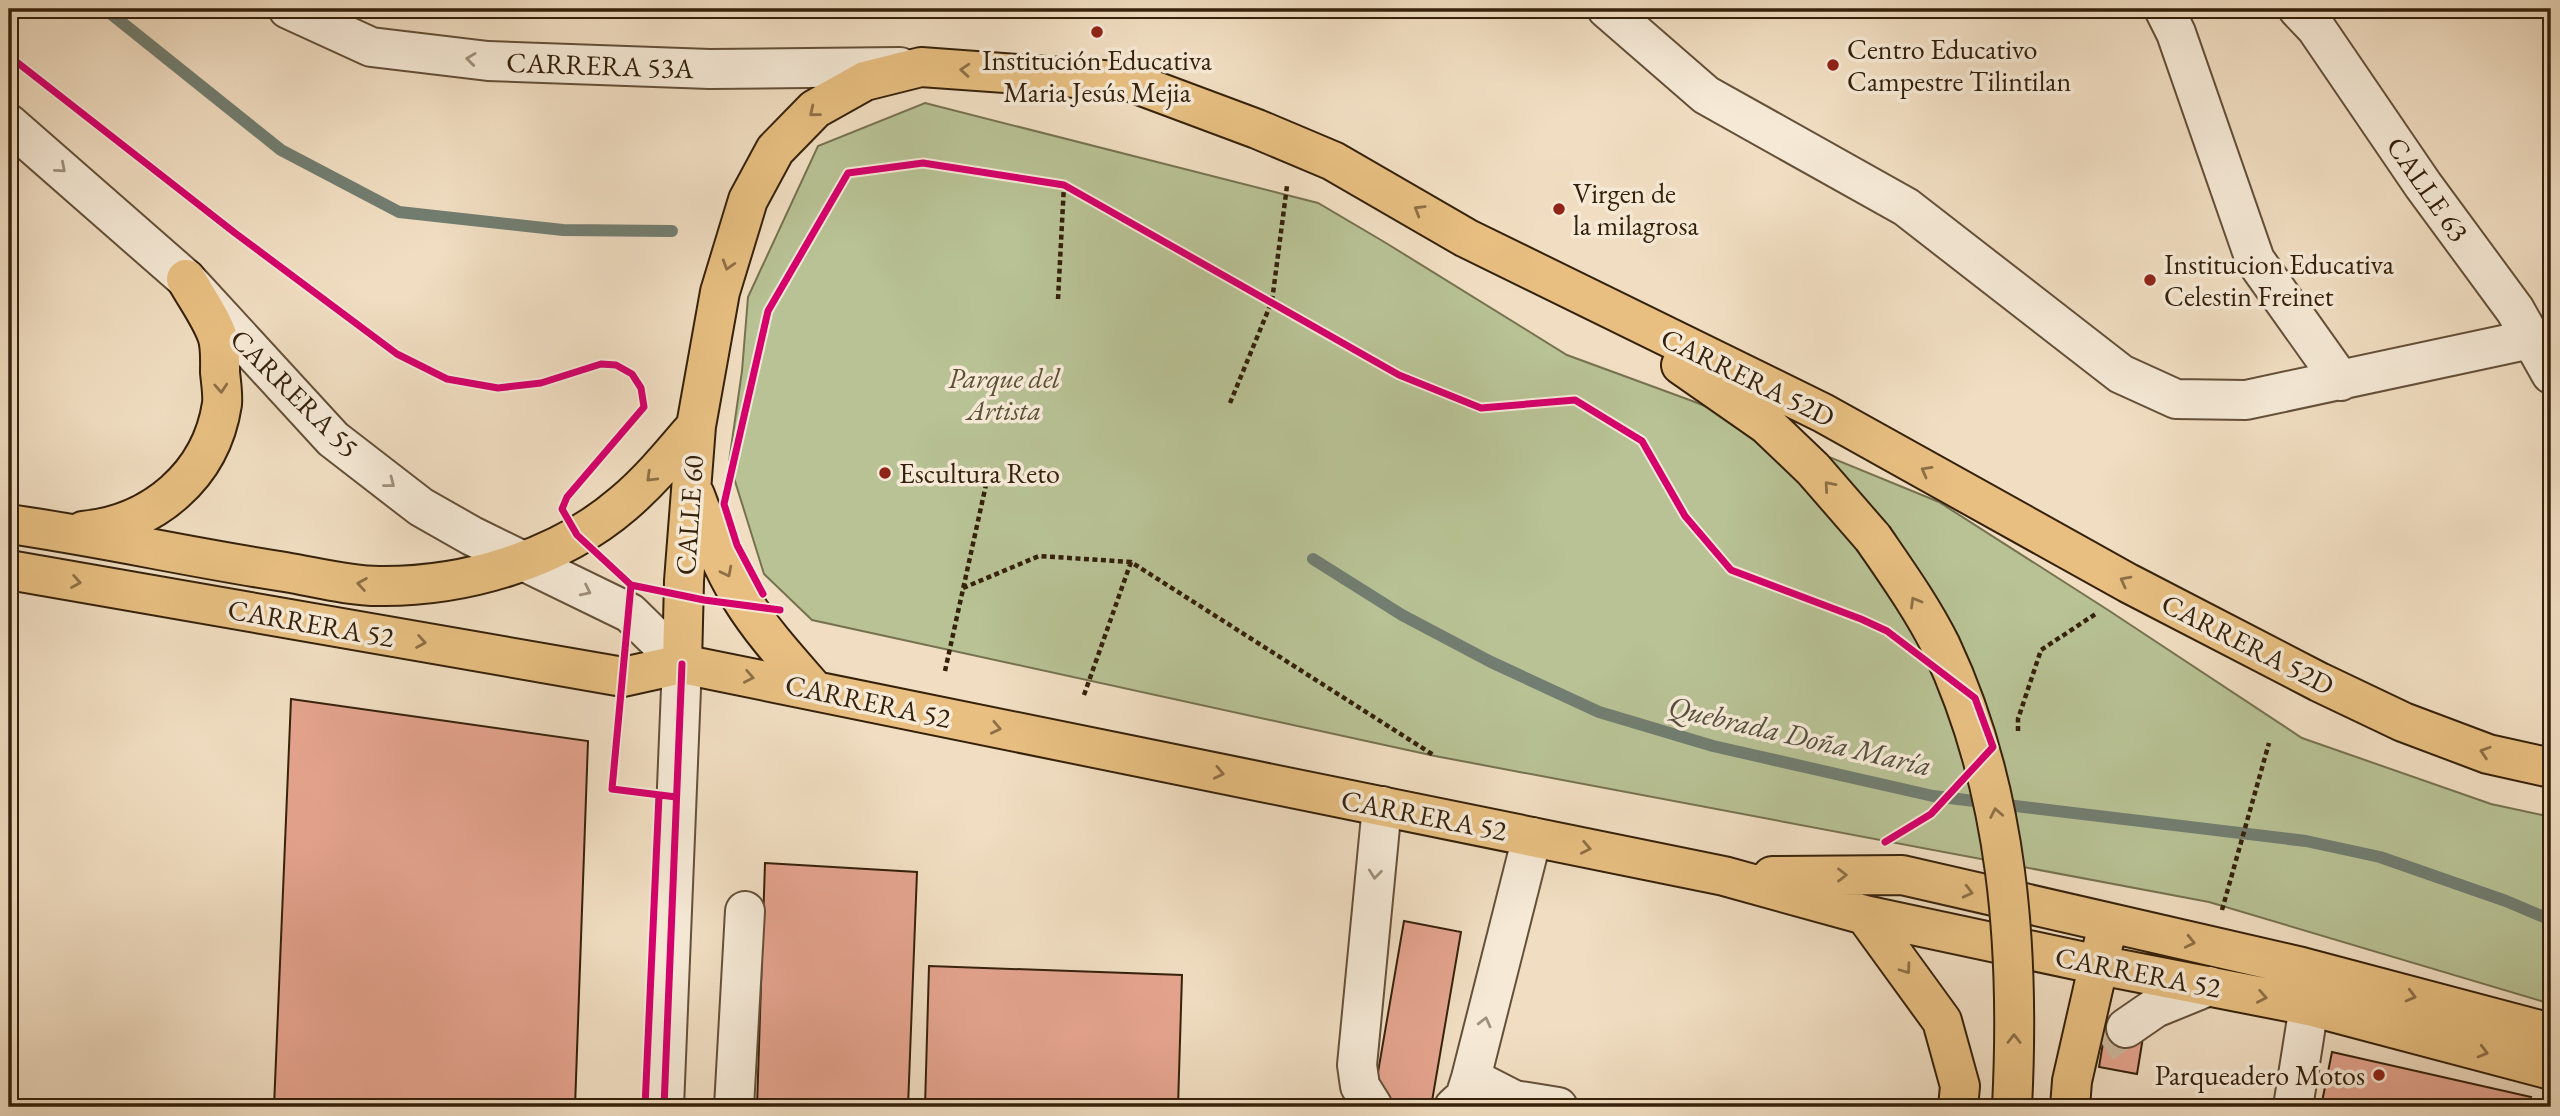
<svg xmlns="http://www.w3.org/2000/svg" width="2560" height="1116" font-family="'EB Garamond',serif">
<rect width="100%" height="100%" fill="#f1dec2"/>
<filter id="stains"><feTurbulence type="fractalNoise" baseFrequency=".00286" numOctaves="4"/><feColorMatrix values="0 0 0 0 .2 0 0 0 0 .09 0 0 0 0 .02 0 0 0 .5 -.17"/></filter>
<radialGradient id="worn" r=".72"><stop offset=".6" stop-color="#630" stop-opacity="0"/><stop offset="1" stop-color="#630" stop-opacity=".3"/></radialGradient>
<!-- green -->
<path fill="#b8c295" stroke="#767250" stroke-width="2" d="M 925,103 L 1318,203 L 1386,243 L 1567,355 L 1695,402 L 1939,502 L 2108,610 L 2302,738 L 2491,804 L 2551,817 L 2551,1004 L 2209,902 L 1435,756 L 812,620 L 764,574 L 729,462 L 742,371 L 748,297 L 818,146 Z"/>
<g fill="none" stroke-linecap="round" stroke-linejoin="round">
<!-- stream -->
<path stroke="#727e71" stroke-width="12" d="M 105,9 L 281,150 L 399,212 L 563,230 L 672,231
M 1313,559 L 1402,615 L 1491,662 L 1599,712 L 1713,746 L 1933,796 L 2306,841 L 2380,857 L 2506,901 L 2551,920"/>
</g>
<!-- building -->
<path fill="#e5a48f" stroke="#35210b" stroke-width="2" d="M 291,699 L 588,741 L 575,1107 L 274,1107 Z
M 765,863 L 917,872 L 908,1107 L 757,1107 Z
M 1404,921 L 1461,932 L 1431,1107 L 1372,1107 Z
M 929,966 L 1182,975 L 1178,1107 L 925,1107 Z
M 2106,1025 L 2144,1031 L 2137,1074 L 2099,1067 Z
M 2332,1052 L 2531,1097 L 2528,1107 L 2321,1107 Z
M 9,1103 L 62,1107 L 9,1107 Z"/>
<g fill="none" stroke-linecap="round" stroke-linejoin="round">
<!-- minor-tunnel -->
<path stroke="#cbb89d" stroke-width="38" stroke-dasharray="38 19" stroke-linecap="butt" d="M 2102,1044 L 2126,1028"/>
<!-- minor casing -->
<g stroke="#645039" stroke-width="42">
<path id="minor" d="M 288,9 L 371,47 L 488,61 L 710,69 L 900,67
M 1607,9 L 1706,95 L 1906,207 L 2121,374 L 2176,399 L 2246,400 L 2531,339
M 2164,9 L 2176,33 L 2255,260 L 2341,381
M 2298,9 L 2316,28 L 2423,185 L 2515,310 L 2551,374
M 9,124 L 186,279 L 333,439 L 421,507 L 472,536 L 630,613 L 682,664 L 664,1107
M 2126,1028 L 2155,1008 L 2209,986
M 1471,1078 L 1514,1100 L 1558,1107
M 734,1107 L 745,911
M 1373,1107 L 1360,1086 L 1357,1065 L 1382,806
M 1454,1107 L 1465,1097 L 1471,1078 L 1532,837
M 2293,1107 L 2309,1006"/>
</g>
<!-- major casing -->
<g stroke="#35210b" stroke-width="42">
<path id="major" d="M 1681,365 L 1767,425 L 1813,469 L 1873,538
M 695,495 C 708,530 721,566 741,598 C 762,632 789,661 815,691
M 9,524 C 101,537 192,558 285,572 C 315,577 348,586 379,586 C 464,587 558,560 624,503 C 651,480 673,453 696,426
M 83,531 C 153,524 211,476 222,404 C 223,394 221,383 220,372 C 220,361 221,346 217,335 C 210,316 196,297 186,279
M 9,570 L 623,677 L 682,664 L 1724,876 L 1865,915 L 2099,965 L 2309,1006 L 2551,1070
M 682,664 L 684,581 L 696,426 L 720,292 L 748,200 L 775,150 L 815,109 L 865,81 L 921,67 L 1131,82 L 1257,129 L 1333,161 L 1466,238 L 1823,413 L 2128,583 L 2319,682 L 2403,722 L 2488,754 L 2551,768
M 1772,876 L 1902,875 L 2302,967 L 2551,1033
M 1865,915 L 1942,1021 L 1960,1086 L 1958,1107
M 2070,1107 L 2072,1081 L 2104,941"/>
</g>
<!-- path -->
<path stroke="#35210b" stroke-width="4.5" stroke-dasharray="5 3.5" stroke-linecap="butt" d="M 1058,299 L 1064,185
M 1230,403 L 1272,301 L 1287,186
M 963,588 L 1039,556 L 1131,562 L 1435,756
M 945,671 L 989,471
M 1084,695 L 1131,562
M 2018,731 L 2018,719 L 2041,650 L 2097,613
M 2222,910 L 2269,743"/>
<!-- minor -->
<use href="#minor" stroke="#f6ead7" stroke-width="38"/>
<!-- major -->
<use href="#major" stroke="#e8bf81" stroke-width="38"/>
<!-- major-bridge casing -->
<g stroke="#35210b" stroke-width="42" stroke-linecap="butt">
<path id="major-bridge" d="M 1873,538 C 1897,573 1922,608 1941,646 C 2009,790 2020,950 2012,1107"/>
</g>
<!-- major-bridge -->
<use href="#major-bridge" stroke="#e8bf81" stroke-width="38"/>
<!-- cycleway casing -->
<g stroke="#f6ead7" stroke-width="11">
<path id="cycleway" d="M 9,56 L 235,233 L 397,354 L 447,379 L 498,388 L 541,383 L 601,364 L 616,365 L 632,374 L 641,388 L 644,407 L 567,497 L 562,509 L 577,535 L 631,585 L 612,789 L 676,797
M 631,585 L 704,600 L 780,610
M 763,594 L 737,545 L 724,504 L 768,311 L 848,173 L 923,163 L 1064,185 L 1399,375 L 1481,408 L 1575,400 L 1642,441 L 1685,516 L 1731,570 L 1861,619 L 1887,631 L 1975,698 L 1993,747 L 1931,814 L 1885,842
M 645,1107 L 659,795
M 664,1107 L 682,664"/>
</g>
<!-- cycleway -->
<use href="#cycleway" stroke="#d6006c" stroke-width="7"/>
</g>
<!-- one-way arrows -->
<defs><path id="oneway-chevron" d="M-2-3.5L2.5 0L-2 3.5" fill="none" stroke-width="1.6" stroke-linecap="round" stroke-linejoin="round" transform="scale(1.75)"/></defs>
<g stroke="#9f907b">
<use href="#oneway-chevron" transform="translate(471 59) rotate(-173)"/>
<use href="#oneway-chevron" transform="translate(61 168) rotate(41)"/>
<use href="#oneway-chevron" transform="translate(390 483) rotate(38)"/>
<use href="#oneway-chevron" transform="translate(586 591) rotate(26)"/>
<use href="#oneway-chevron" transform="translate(1375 874) rotate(96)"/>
<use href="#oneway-chevron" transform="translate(1485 1022) rotate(-76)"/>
</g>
<g stroke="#8e7046">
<use href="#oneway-chevron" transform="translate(965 70) rotate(-176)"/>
<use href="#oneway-chevron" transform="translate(814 112) rotate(141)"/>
<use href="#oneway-chevron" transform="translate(1419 210) rotate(-149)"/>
<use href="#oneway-chevron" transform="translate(728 265) rotate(107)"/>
<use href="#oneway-chevron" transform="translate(221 388) rotate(86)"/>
<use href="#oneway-chevron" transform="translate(1926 471) rotate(-151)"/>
<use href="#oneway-chevron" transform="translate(651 477) rotate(136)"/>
<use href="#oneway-chevron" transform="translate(1829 486) rotate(-131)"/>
<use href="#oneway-chevron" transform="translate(727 572) rotate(63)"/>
<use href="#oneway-chevron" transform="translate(2125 581) rotate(-152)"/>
<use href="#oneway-chevron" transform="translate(76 582) rotate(10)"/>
<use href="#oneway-chevron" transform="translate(362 584) rotate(-171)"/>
<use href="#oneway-chevron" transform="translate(1915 602) rotate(-120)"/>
<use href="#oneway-chevron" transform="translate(421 642) rotate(10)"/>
<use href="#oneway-chevron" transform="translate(749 677) rotate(11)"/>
<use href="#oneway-chevron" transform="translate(996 728) rotate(12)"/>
<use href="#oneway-chevron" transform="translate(2485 752) rotate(-162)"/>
<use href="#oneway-chevron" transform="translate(1219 773) rotate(12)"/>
<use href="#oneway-chevron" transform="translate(1996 813) rotate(-101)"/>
<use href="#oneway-chevron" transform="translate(1586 848) rotate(11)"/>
<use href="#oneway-chevron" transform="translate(1842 875)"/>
<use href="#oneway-chevron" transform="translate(1968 892) rotate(14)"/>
<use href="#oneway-chevron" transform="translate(2190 942) rotate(13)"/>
<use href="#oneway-chevron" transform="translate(1906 969) rotate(54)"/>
<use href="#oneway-chevron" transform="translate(2411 996) rotate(15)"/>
<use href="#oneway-chevron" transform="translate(2262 997) rotate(11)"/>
<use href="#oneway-chevron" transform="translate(2014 1039) rotate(-90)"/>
<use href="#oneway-chevron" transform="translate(2483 1052) rotate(15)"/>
</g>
<!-- markers -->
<g fill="#8f2418" stroke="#f6ead7" stroke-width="2.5">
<circle cx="1097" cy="32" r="7"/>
<circle cx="1833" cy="65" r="7"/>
<circle cx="1559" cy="209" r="7"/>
<circle cx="2150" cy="280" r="7"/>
<circle cx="885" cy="473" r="7"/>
<circle cx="2379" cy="1075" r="7"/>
</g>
<g text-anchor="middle" stroke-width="7" stroke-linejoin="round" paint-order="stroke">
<!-- poi labels -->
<g font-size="28" fill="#35210b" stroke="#f6ead7" text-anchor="start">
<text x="1847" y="59">Centro Educativo<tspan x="1847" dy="32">Campestre Tilintilan</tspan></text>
<text x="1097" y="70" text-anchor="middle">Institución Educativa<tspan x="1097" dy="32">Maria Jesús Mejia</tspan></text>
<text x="1573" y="203">Virgen de<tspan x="1573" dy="32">la milagrosa</tspan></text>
<text x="2164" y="274">Institucion Educativa<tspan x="2164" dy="32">Celestin Freinet</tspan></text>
<text x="899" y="483">Escultura Reto</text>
<text x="2365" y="1085" text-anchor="end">Parqueadero Motos</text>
</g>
<!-- street labels -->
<g font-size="28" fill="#35210b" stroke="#f6ead7">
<text transform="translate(600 65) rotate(2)" y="10">CARRERA 53A</text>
<text transform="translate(2428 189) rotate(55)" y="10">CALLE 63</text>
<text transform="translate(1748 377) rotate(26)" y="10">CARRERA 52D</text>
<text transform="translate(295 393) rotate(45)" y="10">CARRERA 55</text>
<text transform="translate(689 515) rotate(-86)" y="10">CALLE 60</text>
<text transform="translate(311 623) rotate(10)" y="10">CARRERA 52</text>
<text transform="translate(2248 644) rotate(27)" y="10">CARRERA 52D</text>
<text transform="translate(868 701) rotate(12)" y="10">CARRERA 52</text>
<text transform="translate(1424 815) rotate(11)" y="10">CARRERA 52</text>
<text transform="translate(2138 972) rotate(11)" y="10">CARRERA 52</text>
</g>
<!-- park labels -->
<g font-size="28" font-style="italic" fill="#5c5134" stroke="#f6ead7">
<text x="1004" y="388">Parque del<tspan x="1004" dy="32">Artista</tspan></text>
</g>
<!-- water labels -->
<g font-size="30" font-style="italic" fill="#54503e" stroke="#f6ead7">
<text transform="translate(1800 736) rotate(13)" y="10">Quebrada Doña María</text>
</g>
</g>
<!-- margin -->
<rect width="2560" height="1116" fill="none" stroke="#f1dec2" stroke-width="35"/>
<rect x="10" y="10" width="2539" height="1095" fill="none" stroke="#35210b" stroke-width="3.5"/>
<rect x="18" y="18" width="2525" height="1081" fill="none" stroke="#35210b" stroke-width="2"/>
<rect width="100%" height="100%" filter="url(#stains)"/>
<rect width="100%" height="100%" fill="url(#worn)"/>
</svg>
